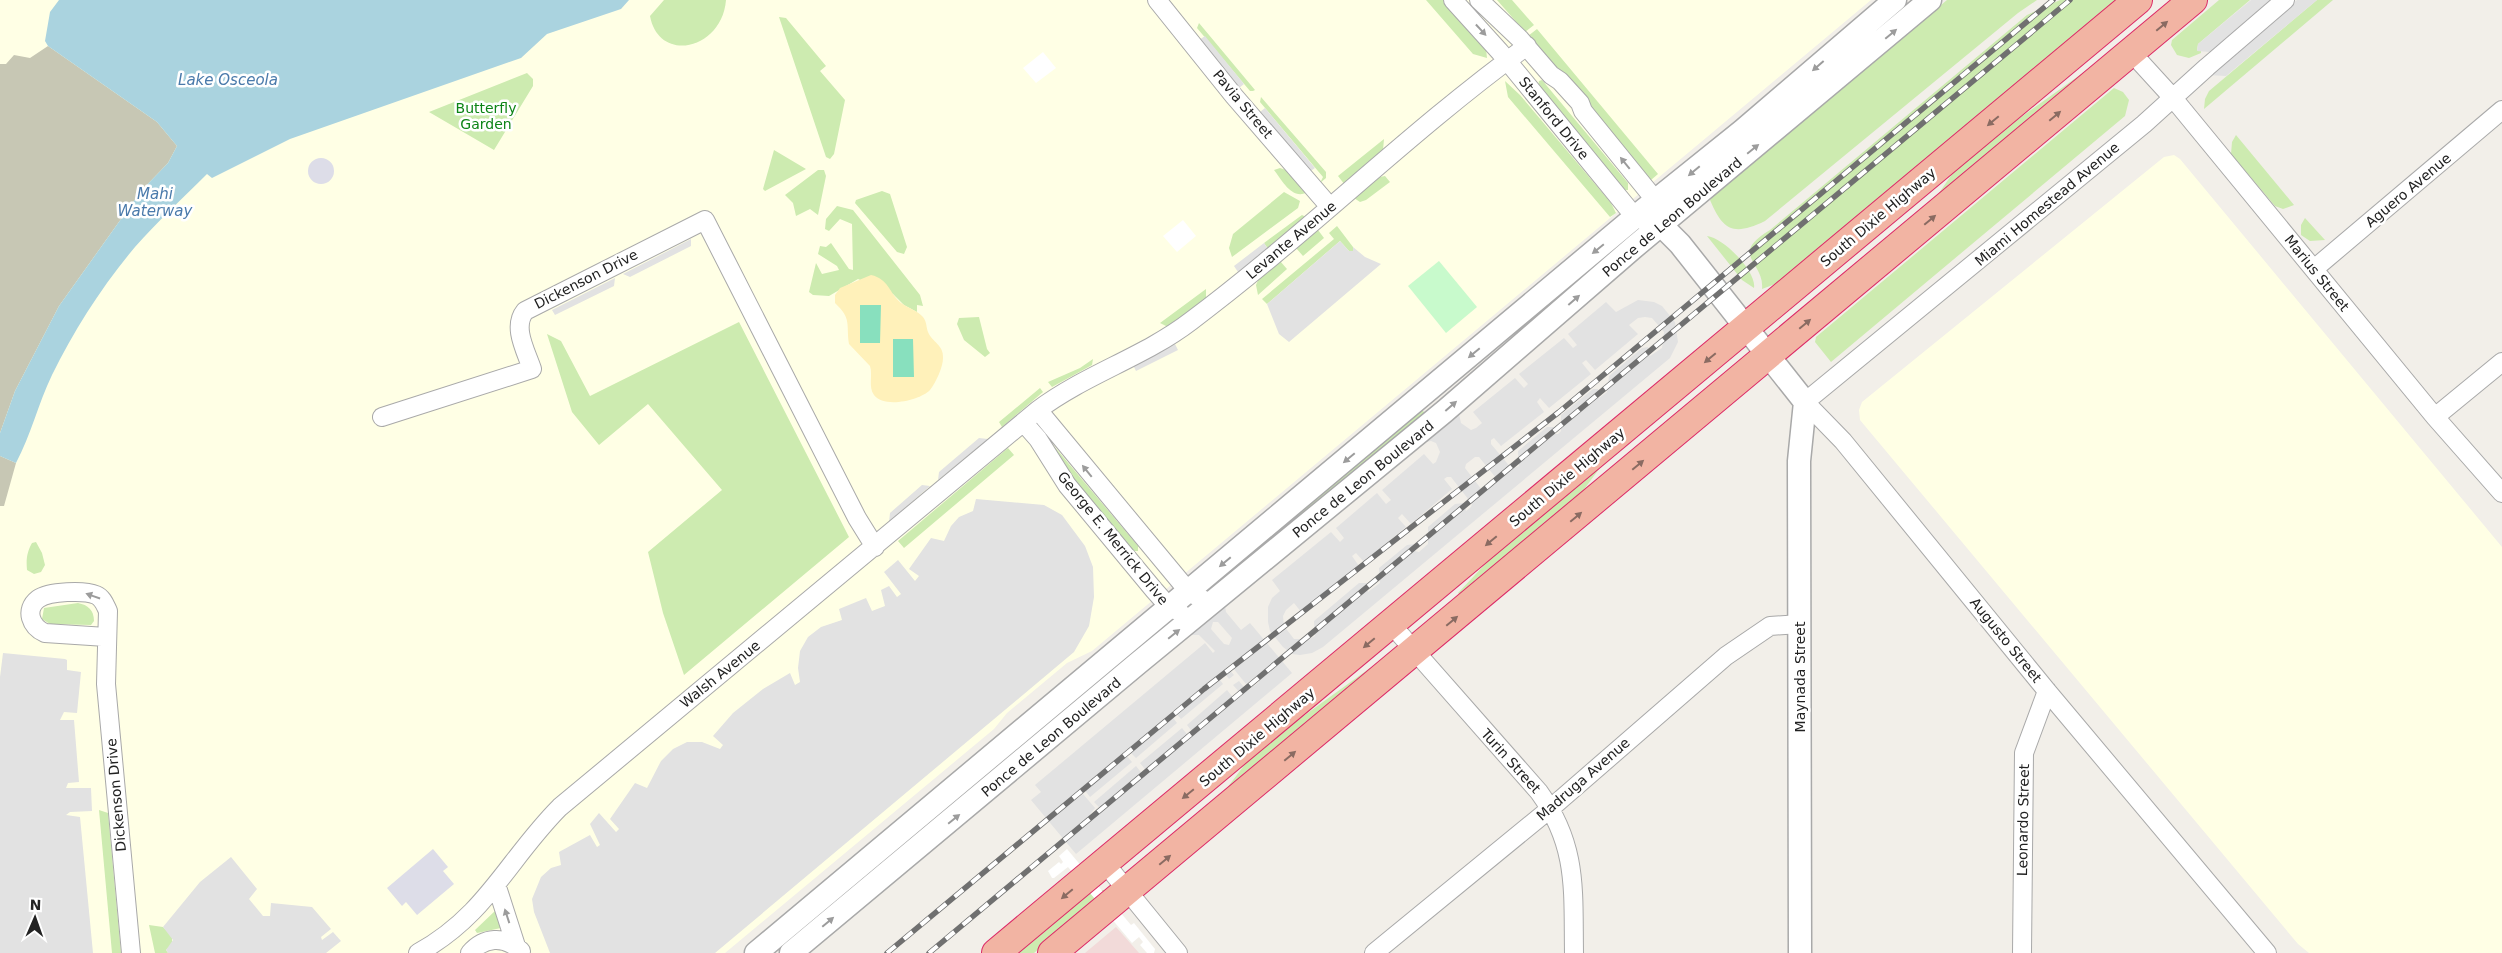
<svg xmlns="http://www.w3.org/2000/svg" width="2502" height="953" font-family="'DejaVu Sans',sans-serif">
<rect width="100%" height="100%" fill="#f2efe9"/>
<!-- commercial -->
<path fill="#f2dad9" d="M 1116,927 L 1139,953 L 1085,953 Z"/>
<!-- education -->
<path fill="#ffffe5" d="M 0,0 L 1871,0 L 1092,651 L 1067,663 L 1007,713 L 994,729 L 725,953 L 0,953 Z
M 2174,155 L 2180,159 L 2502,547 L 2502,953 L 2309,953 L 2298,944 L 1860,420 L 1859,410 L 1862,402 L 2164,157 Z"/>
<!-- construction -->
<path fill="#c7c7b4" d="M 48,46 L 157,122 L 177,146 L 168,163 L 141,191 L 59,306 L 15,391 L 0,433 L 0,64 L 6,64 L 14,55 L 30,58 Z
M 0,456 L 16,463 L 4,506 L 0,506 Z"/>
<!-- grass -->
<path fill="#cdebb0" d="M 664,0 L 726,0 C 722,50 659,64 650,16 Z
M 1426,0 L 1444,0 L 1448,4 L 1486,49 L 1487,58 L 1473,54 Z
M 1497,0 L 1512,0 L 1534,25 L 1525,32 Z
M 1947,0 L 2037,0 L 2018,13 L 1765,221 C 1734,236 1723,231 1710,200 L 1715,194 Z
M 2060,0 L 2117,0 L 1778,283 L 1762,289 C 1765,262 1728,255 1770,230 L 2027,15 Z
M 2219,0 L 2250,0 L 2198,44 L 2197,50 L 2201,51 L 2201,53 L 2189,58 L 2177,55 L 2171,45 L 2172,40 Z
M 2317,0 L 2333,0 L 2204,109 L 2205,99 L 2209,91 Z
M 779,17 L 786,18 L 826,66 L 820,71 L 845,100 L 834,154 L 830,159 L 826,157 Z
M 1199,23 L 1255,90 L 1253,91 L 1250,91 L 1197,28 Z
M 1537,29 L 1658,174 L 1651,180 L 1528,36 Z
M 2091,67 L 2092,68 L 1941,195 L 1939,193 L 1959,164 L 1982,145 Z
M 527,73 L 533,79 L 533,86 L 494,150 L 429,112 Z
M 1542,80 L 1628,183 L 1628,190 L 1624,190 L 1538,86 L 1539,81 Z
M 1505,81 L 1520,95 L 1611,203 L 1616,213 L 1610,217 L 1508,97 Z
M 2114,88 L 2123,92 L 2129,100 L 2125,116 L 1831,362 L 1815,342 L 1816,337 Z
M 1261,97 L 1326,172 L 1326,178 L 1320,183 L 1323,177 L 1260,102 Z
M 2236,135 L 2294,205 L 2283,209 L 2275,206 L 2231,154 L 2232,142 Z
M 1384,139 L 1383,150 L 1345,185 L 1338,176 Z
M 774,150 L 806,169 L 765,191 L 763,189 Z
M 1280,168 L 1286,170 L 1306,193 C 1291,199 1282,180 1274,170 Z
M 818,170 L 824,170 L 826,176 L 818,215 L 810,209 L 796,216 L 793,203 L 785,195 Z
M 1385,176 L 1390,182 L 1366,200 L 1360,202 L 1354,198 L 1380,177 Z
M 882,191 L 890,194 L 907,247 L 904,254 L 897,252 L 855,203 L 856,200 Z
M 1284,192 L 1300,201 L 1298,208 L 1232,257 L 1229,248 L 1233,234 Z
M 837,206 L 853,210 L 920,295 L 923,306 L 917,305 L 917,312 L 904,305 L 893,294 L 858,279 L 829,296 L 813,295 L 809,292 L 816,263 L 822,274 L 839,270 L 837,266 L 818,254 L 820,246 L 826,247 L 831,243 L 849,269 L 853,270 L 852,224 L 840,219 L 829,231 L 825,229 L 826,219 Z
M 1302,215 L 1306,217 L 1268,249 L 1264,243 Z
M 2305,218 L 2325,240 L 2310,241 L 2301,235 L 2301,225 Z
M 1337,226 L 1353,247 L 1353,251 L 1349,251 L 1340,241 L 1267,304 L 1262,299 L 1334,239 L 1329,233 Z
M 1318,230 L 1324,238 L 1303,256 L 1296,248 Z
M 1707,236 C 1724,238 1757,272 1754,288 L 1742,280 Z
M 1280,261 L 1287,269 L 1258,295 L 1256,285 L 1259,278 Z
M 1206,289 L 1206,298 L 1168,327 L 1160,323 Z
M 979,317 L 987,349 L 990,353 L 985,357 L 964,340 L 957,324 L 959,318 Z
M 739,322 L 849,537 L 684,675 L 663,613 L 648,552 L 722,490 L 648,404 L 599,445 L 572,412 L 547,334 L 561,341 L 590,396 Z
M 1093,359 L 1092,365 L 1052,387 L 1048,382 L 1080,368 Z
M 1040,388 L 1043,392 L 1002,427 L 999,422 Z
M 1422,410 L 1425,413 L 1421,418 L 1280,534 L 1279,530 L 1298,513 Z
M 1048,439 L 1138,546 L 1138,551 L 1132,551 L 1081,496 Z
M 1008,448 L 1014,455 L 904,548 L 898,541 Z
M 1596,466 L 1599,469 L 1577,499 L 1461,596 L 1458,593 L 1507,541 Z
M 36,542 L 42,553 L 45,565 L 41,572 L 34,574 L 27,570 C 26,559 27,552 32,543 Z
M 78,603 C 88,605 94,610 94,621 L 91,625 L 50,624 L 42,619 L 44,608 Z
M 1370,668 L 1373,668 L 1230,790 L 1227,788 L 1255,751 Z
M 99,810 L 108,813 L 121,953 L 112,953 Z
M 1098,890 L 1105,890 L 1104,894 L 1034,953 L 1013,953 L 1082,896 Z
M 496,910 L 501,928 L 477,933 L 475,930 Z
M 149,925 L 163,927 L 172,936 L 172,944 L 166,950 L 168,953 L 155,953 Z"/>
<!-- sand -->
<path fill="#fff1ba" d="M 871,275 C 889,279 889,293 901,303 C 908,308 918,311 923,317 C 927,322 926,327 928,332 C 932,342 944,345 943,358 C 943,367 936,382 930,390 C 921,400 884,409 874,395 C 868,387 873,375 870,366 L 849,344 C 846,324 852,319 835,303 L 835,295 L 840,288 Z"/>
<!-- park -->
<path fill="#c8facc" d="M 1439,261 L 1477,307 L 1446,333 L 1408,286 Z"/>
<!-- pitch -->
<path fill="#88e0be" d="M 860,305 L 881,305 L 880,343 L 860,343 Z
M 893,339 L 913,339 L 914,377 L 893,377 Z"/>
<!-- parking -->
<path fill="#e2e2e2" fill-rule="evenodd" d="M 2251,0 L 2271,0 L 2210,52 L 2197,51 L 2198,44 Z
M 2297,0 L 2317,0 L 2226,76 L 2207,75 Z
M 1205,36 L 1244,84 L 1239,88 L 1199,40 Z
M 1265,108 L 1315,168 L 1309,172 L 1260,112 Z
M 691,239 L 691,246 L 630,277 L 623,274 Z
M 1340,241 L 1349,251 L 1353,251 L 1353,247 L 1365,257 L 1381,264 L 1289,342 L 1279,334 L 1267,304 Z
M 1264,243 L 1268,249 L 1238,272 L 1234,266 Z
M 615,278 L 614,286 L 555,315 L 552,310 Z
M 1638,300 L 1654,302 L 1662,306 L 1675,322 L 1678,342 L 1670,358 L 1323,647 L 1312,653 L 1300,655 L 1292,654 L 1283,647 L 1270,631 L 1268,622 L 1268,607 L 1272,598 L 1280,591 L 1272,580 L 1331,532 L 1340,542 L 1344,538 L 1336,528 L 1377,493 L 1386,504 L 1391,500 L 1382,490 L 1424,454 L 1433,464 L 1436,462 L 1440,452 L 1436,443 L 1431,441 L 1421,443 L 1462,409 L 1459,414 L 1461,423 L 1471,430 L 1476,428 L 1482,423 L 1473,412 L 1515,378 L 1524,388 L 1528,384 L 1519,374 L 1564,338 L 1573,348 L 1577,345 L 1568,334 L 1606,302 L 1616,312 ZM 1645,317 L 1652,318 L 1664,332 L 1662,348 L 1650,356 L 1648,347 L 1642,348 L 1609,376 L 1607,392 L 1599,398 L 1598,389 L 1593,389 L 1561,415 L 1561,431 L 1558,434 L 1554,434 L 1554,427 L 1547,427 L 1518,451 L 1519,466 L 1512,469 L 1491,444 L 1491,440 L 1494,438 L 1501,446 L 1544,412 L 1537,402 L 1540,398 L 1549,408 L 1591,374 L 1582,363 L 1586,360 L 1595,370 L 1638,334 L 1629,325 L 1638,318 ZM 1475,457 L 1479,457 L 1496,478 L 1496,483 L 1487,490 L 1482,490 L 1465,468 L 1466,464 ZM 1447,477 L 1451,477 L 1472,504 L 1471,507 L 1466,511 L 1464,503 L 1455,504 L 1428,527 L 1428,544 L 1419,552 L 1415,551 L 1415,544 L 1407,545 L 1379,568 L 1380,583 L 1368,592 L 1367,583 L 1359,583 L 1314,621 L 1315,636 L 1309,639 L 1294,639 L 1284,626 L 1283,616 L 1286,610 L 1294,603 L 1302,613 L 1359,566 L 1352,556 L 1356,553 L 1364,562 L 1406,527 L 1398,518 L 1402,514 L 1411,524 L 1452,489 L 1444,479 Z
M 1175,344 L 1178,350 L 1136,371 L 1133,365 Z
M 979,438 L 988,439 L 938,480 L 939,472 Z
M 922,485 L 930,486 L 889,522 L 890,513 Z
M 976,499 L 1044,505 L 1062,515 L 1085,546 L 1093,567 L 1094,597 L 1089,626 L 1074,652 L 715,953 L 550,953 L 534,912 L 532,899 L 541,877 L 551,868 L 561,865 L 559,852 L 590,835 L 597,847 L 600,845 L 590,824 L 599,813 L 616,832 L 619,829 L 610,819 L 635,783 L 647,788 L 661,761 L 673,749 L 687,742 L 702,742 L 720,749 L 723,745 L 713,736 L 733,713 L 763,689 L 790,673 L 795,685 L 800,682 L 798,668 L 800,651 L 808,637 L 821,627 L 842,620 L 839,609 L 866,598 L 872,611 L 885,606 L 881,590 L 889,586 L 897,597 L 901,594 L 884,572 L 898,560 L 915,581 L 919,576 L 909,569 L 931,538 L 944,541 L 951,526 L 959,517 L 973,511 Z
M 1225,606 L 1226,612 L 1241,630 L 1250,623 L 1292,673 L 1076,854 L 1031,800 L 1041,792 L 1035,785 L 1205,643 L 1213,653 L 1215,651 L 1199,635 L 1189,635 ZM 1213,622 L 1218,622 L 1232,638 L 1229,645 L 1224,644 L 1211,629 ZM 1242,657 L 1244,660 L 1233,668 L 1246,684 L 1256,676 L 1259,682 L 1247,691 L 1239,681 L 1233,685 L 1242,695 L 1235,700 L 1227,690 L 1187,725 L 1194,734 L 1190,738 L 1182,728 L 1140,763 L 1148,773 L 1144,776 L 1136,766 L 1094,802 L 1100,808 L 1088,817 L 1095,808 L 1083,794 L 1075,800 L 1073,796 L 1083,788 L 1090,797 L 1132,762 L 1124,753 L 1127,749 L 1136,758 L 1177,723 L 1170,714 L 1173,710 L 1181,719 L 1223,684 L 1217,676 L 1223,671 L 1229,679 L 1234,675 L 1227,667 Z
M 3,653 L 65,659 L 67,660 L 67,670 L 81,672 L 77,713 L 64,712 L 60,720 L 74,720 L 79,782 L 68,783 L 66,788 L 91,788 L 92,811 L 70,812 L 66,815 L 80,817 L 93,953 L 0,953 L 0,677 Z
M 231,857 L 257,889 L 249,899 L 263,916 L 270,916 L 271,903 L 312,907 L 331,929 L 321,937 L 322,940 L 333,932 L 341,941 L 326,953 L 168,953 L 166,950 L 173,940 L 163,927 L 200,882 Z"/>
<!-- plaza -->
<path fill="#dddde8" d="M308 171a13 13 0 1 1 26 0a13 13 0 1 1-26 0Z
M 433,849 L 448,867 L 443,871 L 454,884 L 417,915 L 406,902 L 402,906 L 387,888 Z"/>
<!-- water -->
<path fill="#aad3df" d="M 59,0 L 629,0 L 621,9 L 547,34 L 521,58 L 290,139 L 212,178 L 207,174 C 183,198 157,222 135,247 C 103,285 74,330 52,375 C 38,404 31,435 16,463 L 0,456 L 0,433 L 15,391 L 59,306 L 141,191 L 168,163 L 177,146 L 157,122 L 48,46 L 45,41 L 50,12 Z"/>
<!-- pier -->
<path fill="#fff" d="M 1043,52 L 1056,68 L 1036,83 L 1023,68 Z
M 1183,220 L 1196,236 L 1177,252 L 1163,236 Z
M 1067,849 L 1131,925 L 1134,923 L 1155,949 L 1154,953 L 1147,953 L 1140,945 L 1143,942 L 1139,937 L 1132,943 L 1068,867 L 1054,878 L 1052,878 L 1048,871 L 1059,862 L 1061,864 L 1063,862 L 1059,856 Z"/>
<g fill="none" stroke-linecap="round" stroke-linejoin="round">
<!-- minor casing -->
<g stroke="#a9a9a9" stroke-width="20">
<path id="minor" d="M 1157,0 L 1234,96 L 1330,207
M 1453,0 L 1500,52 L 1635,217
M 1479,0 L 1520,39 L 1551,75 L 1560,81 L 1580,103 L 1583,111 L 1656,201 L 1658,211
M 2131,52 L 2173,98 L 2435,417 L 2502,493
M 2314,269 L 2502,110
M 1038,410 L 1189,592 L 1211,604
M 382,417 L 532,369 C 526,351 512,327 525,311 L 705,220 L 857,518 L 875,547
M 2435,417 L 2502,362
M 1024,423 L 1038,439 L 1067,485 L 1154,590 L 1170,608 L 1180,612
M 1391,624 L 1539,792 C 1578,846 1573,890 1574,953
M 106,637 L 45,633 C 31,627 24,610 38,599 C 49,591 85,590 96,595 C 103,598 105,605 108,611 L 106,684 L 131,953
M 1104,862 L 1178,953
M 497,887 L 516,946
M 418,953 C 487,915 508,859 560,807 L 1038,410 C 1086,374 1144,357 1191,321 C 1307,234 1410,131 1527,46
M 470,953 C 484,937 504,935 521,951
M 1374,953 L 1551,808 L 1726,656 L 1770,626 L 1800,624
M 2022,953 L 2024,753 L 2047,691
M 2267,953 L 2047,691 L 1843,441 L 1805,402 L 2144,124 L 2207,67 L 2285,0"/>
</g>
<!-- tertiary casing -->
<g stroke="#a9a9a9" stroke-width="25">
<path id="tertiary" d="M 1647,221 L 1661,225 L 1680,244 L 1805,402 L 1799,461 L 1800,953
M 756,953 L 1635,217 L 1742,131 L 1895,0
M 791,953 L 1137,664 L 1445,411 L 1633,248 L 1930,0"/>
</g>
<!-- trunk casing -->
<g stroke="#dc2a67" stroke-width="30">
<path id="trunk" d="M 996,953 L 2138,0
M 1052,953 L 2193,0"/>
</g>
<!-- minor -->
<use href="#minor" stroke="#fff" stroke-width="18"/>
<!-- tertiary -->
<use href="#tertiary" stroke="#fff" stroke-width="22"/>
<!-- trunk -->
<use href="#trunk" stroke="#f2b4a3" stroke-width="28"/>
<!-- rail casing -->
<g stroke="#707070" stroke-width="5.5">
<path id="rail" d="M 887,953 L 1204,689 L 1559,412 L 2053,0
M 929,953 L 2070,0"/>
</g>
<!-- rail -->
<use href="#rail" stroke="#fff" stroke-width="4" stroke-dasharray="11" stroke-linecap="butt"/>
</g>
<!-- one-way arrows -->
<defs><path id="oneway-solid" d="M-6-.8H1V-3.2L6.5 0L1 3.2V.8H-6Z" transform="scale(1.25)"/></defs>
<g fill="#8a6b62">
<use href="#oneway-solid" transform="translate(2162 26) rotate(-40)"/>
<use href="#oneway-solid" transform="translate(2055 116) rotate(-40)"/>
<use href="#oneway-solid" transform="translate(1993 121) rotate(140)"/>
<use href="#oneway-solid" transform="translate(1930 220) rotate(-40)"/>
<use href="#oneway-solid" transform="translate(1805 324) rotate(-40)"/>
<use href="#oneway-solid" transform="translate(1710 358) rotate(140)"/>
<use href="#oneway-solid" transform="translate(1638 465) rotate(-40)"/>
<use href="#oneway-solid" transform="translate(1576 517) rotate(-40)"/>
<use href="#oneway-solid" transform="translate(1491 541) rotate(140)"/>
<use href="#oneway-solid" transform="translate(1452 621) rotate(-40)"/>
<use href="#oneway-solid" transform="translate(1369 643) rotate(140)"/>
<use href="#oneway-solid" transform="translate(1290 756) rotate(-40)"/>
<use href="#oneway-solid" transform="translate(1188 794) rotate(141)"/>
<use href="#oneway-solid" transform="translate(1165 860) rotate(-40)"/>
<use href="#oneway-solid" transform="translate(1067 894) rotate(140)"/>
</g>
<g fill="#9c9c9c">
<use href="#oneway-solid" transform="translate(1481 30) rotate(47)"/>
<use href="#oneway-solid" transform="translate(1891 34) rotate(-40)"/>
<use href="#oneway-solid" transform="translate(1818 66) rotate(139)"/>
<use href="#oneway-solid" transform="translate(1753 149) rotate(-39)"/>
<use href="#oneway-solid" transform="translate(1625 163) rotate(-129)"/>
<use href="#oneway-solid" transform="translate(1694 171) rotate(140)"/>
<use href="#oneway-solid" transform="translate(1598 249) rotate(141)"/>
<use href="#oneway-solid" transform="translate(1574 300) rotate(-41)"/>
<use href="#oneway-solid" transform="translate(1474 353) rotate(140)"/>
<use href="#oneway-solid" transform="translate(1451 406) rotate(-41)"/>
<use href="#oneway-solid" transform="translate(1349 458) rotate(140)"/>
<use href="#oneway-solid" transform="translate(1087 471) rotate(-129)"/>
<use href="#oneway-solid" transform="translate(1225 562) rotate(140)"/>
<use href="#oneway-solid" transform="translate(93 596) rotate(-161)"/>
<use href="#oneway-solid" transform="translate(1174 634) rotate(-39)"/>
<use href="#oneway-solid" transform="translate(954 819) rotate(-39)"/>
<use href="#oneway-solid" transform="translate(507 916) rotate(-108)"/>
<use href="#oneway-solid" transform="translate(828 922) rotate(-40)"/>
</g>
<g text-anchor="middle" stroke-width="5" stroke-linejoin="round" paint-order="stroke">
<!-- street labels -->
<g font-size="14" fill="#222" stroke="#fff">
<text transform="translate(1243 104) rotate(50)" y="5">Pavia Street</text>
<text transform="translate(1554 118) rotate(51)" y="5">Stanford Drive</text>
<text transform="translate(2408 190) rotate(-40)" y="5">Aguero Avenue</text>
<text transform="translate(2047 204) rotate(-40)" y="5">Miami Homestead Avenue</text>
<text transform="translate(1672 217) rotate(-40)" y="5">Ponce de Leon Boulevard</text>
<text transform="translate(1878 217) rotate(-40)" y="5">South Dixie Highway</text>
<text transform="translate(1291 240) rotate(-40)" y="5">Levante Avenue</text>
<text transform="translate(2317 273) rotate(51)" y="5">Marius Street</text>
<text transform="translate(586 279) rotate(-27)" y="5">Dickenson Drive</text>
<text transform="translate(1567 477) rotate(-40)" y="5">South Dixie Highway</text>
<text transform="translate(1363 479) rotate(-39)" y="5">Ponce de Leon Boulevard</text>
<text transform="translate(1113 538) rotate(51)" y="5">George E. Merrick Drive</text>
<text transform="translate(2006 640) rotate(51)" y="5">Augusto Street</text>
<text transform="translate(720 674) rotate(-39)" y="5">Walsh Avenue</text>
<text transform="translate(1800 677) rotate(-90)" y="5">Maynada Street</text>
<text transform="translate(1051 737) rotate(-40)" y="5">Ponce de Leon Boulevard</text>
<text transform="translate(1257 737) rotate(-40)" y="5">South Dixie Highway</text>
<text transform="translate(1511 761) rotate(48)" y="5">Turin Street</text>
<text transform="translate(1583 779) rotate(-41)" y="5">Madruga Avenue</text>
<text transform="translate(116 795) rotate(-95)" y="5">Dickenson Drive</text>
<text transform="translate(2023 820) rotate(-89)" y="5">Leonardo Street</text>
</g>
<!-- park labels -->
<g font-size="14" fill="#0c8416" stroke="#fff">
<text x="486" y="113">Butterfly<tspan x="486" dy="16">Garden</tspan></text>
</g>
<!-- water labels -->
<g font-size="15" font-style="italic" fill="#4a7aab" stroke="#fff">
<text x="228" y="85">Lake Osceola</text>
<text x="155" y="199">Mahi<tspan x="155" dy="17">Waterway</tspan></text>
</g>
</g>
<!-- north arrow -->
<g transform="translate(35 918) rotate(2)" stroke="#ffffff" stroke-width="4" paint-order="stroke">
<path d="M0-4L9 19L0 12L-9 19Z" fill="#222222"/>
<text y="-8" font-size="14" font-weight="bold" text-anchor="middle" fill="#222222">N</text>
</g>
</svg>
